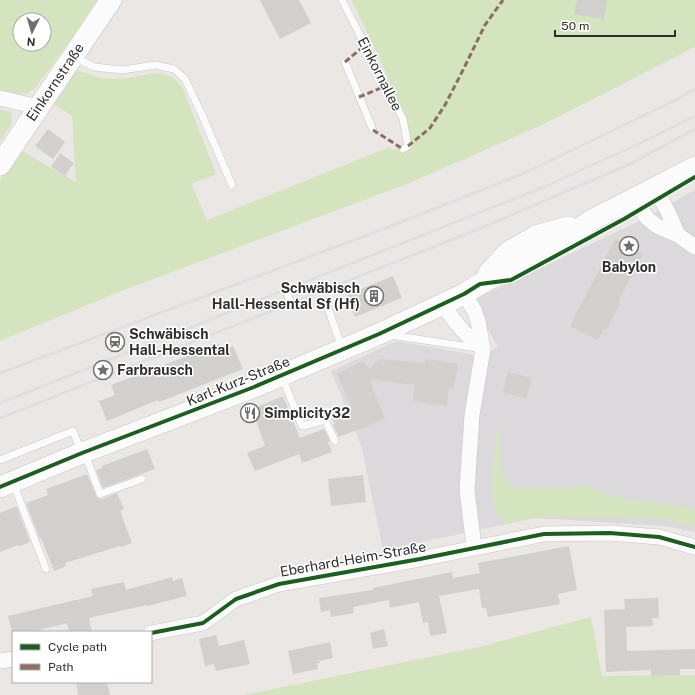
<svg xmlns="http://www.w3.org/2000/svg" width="695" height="695" font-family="'Public Sans',sans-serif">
<rect width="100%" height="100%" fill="#ebe7e4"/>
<!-- industrial -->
<path fill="#dbd9db" d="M 695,190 L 695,532 L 665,526 L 535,518 L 383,550 L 362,448 L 331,371 L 396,341 L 480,356 L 498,347 L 471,301 L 642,220 Z"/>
<!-- green -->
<path fill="#d3e4bf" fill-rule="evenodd" d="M 0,0 L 97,0 L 70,41 L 34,89 L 27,94 L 8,93 L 0,91 ZM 20,20 L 44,20 L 44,44 L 20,44 Z
M 351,0 L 695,0 L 695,47 L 542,125 L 409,183 L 111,295 L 0,341 L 0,180 L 20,150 L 76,182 L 72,116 L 52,103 L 71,74 L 79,71 L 102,78 L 109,79 L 129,78 L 152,73 L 163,74 L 175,79 L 183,88 L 216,174 L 191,184 L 207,220 L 390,147 L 393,151 L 409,140 L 406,119 L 372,42 Z
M 0,110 L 12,112 L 11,125 L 0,141 Z
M 497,426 C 502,442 495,463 504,478 C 506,481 511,484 513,487 L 561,489 L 588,485 L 599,492 L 626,499 L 675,505 L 695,510 L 695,527 L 664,519 L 544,516 L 505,523 C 483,504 495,452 497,426 Z
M 591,617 L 602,676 L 695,675 L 695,695 L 243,695 L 479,647 Z"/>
<!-- building -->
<path fill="#d2d0cd" d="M 260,0 L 299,0 L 311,23 L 280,39 Z
M 577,0 L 607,0 L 604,19 L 574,14 Z
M 48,129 L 65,142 L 53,159 L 35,146 Z
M 60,153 L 74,163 L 65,176 L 51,167 Z
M 615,239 L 643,254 L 618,302 L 620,303 L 606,330 L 604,329 L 598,340 L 570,326 Z
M 393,276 L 402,298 L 355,317 L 346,295 Z
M 219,344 L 222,351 L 233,346 L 243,369 L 159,402 L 158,400 L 107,421 L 99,401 L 115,395 L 111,385 Z
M 380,359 L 425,363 L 425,359 L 458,364 L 454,388 L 449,388 L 447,406 L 413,401 L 414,385 L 369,379 L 385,419 L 339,437 L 333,425 L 335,424 L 332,418 L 352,409 L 337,374 L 362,361 L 370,368 Z
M 508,372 L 532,378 L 526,399 L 503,392 Z
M 283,396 L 300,438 L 324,429 L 330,441 L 328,442 L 332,452 L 302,463 L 299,454 L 255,471 L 247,453 L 265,446 L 252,409 Z
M 147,449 L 155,469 L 103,488 L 96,470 L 103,468 L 102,466 Z
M 87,474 L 97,498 L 102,499 L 117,493 L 124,509 L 120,511 L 132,543 L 122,547 L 120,546 L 65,563 L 66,566 L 54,571 L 41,538 L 40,539 L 26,503 L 48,495 L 46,489 Z
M 363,475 L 366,502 L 331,506 L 328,479 Z
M 15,507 L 17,507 L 30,542 L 18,547 L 18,545 L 0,552 L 0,513 Z
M 569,546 L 577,590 L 558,594 L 560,604 L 488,617 L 486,608 L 482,608 L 479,589 L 439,596 L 447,633 L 430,636 L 428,622 L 423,623 L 419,602 L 390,608 L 389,600 L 353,607 L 354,613 L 331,617 L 330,610 L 321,612 L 319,598 L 373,590 L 373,588 L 452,572 L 453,578 L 480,573 L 478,563 Z
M 172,577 L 173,581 L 182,578 L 187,596 L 147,606 L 147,605 L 89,618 L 92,632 L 69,632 L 67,623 L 31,632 L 12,632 L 8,616 L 93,596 L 91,589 L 124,582 L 126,590 Z
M 658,598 L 659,618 L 652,618 L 653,626 L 626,627 L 627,651 L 695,649 L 695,669 L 680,669 L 680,675 L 651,676 L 651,670 L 606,672 L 604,610 L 625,609 L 624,599 Z
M 384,629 L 388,646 L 373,649 L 370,633 Z
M 216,635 L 219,646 L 244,640 L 250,664 L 216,671 L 214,664 L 205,666 L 199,639 Z
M 330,642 L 333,658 L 319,661 L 320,663 L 317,663 L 318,669 L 293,674 L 288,651 Z
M 76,682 L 107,682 L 110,695 L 78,695 Z"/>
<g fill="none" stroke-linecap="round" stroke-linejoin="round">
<!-- lane casing -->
<g stroke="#c7c6c6" stroke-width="8">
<path id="lane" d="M 342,0 L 403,119 L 408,146 L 403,149
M 74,57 L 94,67 L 122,70 L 155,65 L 174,69 L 185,79 L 202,115 L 232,185
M 345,62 L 373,130
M 284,286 L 292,306
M 328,308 L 342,348
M 390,335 L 477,348
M 282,377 L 302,426 L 325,420 L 335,441
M 85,454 L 100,494 L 142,479
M 0,460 L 73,431 L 81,451
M 13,483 L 46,569"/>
</g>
<!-- street casing -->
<g stroke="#c7c6c6" stroke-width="16">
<path id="street" d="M 0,98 L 38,107
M 655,188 L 668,212 L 678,235
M 634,200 L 647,218 L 657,226 L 678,235 L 695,247
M 464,294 L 474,310 L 478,321 L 483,349 L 472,415 L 467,490 L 474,547
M 443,304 C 455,323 465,335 483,349
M 151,633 L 203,623 L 236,599 L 279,584 L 420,559 L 544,534 L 610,533 L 659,537 L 695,547
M 0,661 L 13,659"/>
</g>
<!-- secondary casing -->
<g stroke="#c7c6c6" stroke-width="22">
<path id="secondary" d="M 0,165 L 111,0
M 488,274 L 508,252 L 536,236 L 569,227
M 0,487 L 82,453 L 254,387 L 379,334 L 464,294 L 480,284 L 557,243 L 592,220 L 695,167"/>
</g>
<!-- lane -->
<use href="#lane" stroke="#fcfbfb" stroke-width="7"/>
<!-- street -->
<use href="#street" stroke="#fcfbfb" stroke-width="15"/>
<!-- secondary -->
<use href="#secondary" stroke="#fcfbfb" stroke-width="21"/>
<!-- rail -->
<path stroke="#dfdfe1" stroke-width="3" d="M 0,373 L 386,228 L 529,171 L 678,99 L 695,89
M 0,403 L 544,187 L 634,146 L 695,116
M 0,418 L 479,229 L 632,163 L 695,129"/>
<!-- quiet -->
<path stroke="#8d6e63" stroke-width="3" stroke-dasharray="6 3" stroke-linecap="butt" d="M 345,62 L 365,45
M 359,97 L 386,86
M 373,130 L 403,149
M 408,146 L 430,128 L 445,105 L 462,72 L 485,25 L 503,0"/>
<!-- cycleway casing -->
<g stroke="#fff" stroke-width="6">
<path id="cycleway" d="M 0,487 L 82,453 L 254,387 L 379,334 L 464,294 L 480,284 L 511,280 L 624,219 L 695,177
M 151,633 L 203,623 L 236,599 L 279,584 L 420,559 L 544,534 L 610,533 L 659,537 L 695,547"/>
</g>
<!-- cycleway -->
<use href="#cycleway" stroke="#1b5e20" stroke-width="4"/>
</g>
<!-- icons -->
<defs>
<g id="sight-ring" transform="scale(1)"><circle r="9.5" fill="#fff" stroke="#706f6e" stroke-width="1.5"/><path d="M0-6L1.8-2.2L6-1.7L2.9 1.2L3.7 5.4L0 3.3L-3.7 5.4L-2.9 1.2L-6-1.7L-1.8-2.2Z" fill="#706f6e"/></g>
<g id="building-ring" transform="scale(1)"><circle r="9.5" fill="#fff" stroke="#706f6e" stroke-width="1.5"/><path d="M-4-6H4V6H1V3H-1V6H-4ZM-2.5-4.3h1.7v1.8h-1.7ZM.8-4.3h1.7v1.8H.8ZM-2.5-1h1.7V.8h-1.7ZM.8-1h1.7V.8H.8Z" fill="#706f6e"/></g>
<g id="station-ring" transform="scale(1)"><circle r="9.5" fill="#fff" stroke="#706f6e" stroke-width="1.5"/><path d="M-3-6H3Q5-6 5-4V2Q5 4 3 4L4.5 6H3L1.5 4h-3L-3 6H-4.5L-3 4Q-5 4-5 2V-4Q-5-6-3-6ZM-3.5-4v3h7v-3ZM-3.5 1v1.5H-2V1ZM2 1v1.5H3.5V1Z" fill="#706f6e"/></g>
<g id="restaurant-ring" transform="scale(1)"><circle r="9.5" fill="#fff" stroke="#706f6e" stroke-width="1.5"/><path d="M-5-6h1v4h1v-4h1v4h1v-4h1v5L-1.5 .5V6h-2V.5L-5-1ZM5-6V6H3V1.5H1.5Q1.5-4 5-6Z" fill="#706f6e"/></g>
</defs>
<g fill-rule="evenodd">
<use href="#sight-ring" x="629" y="246"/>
<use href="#building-ring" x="374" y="296"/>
<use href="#station-ring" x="115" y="342"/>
<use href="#sight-ring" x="103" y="370"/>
<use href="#restaurant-ring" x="250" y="413"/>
</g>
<g text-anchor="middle" stroke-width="3" stroke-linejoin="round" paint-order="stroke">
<!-- street labels -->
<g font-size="14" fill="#2e2e2e" stroke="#fff">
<text transform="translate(380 74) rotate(63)" y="5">Einkornallee</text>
<text transform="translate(55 82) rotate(-56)" y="5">Einkornstraße</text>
<text transform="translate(238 381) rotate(-22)" y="5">Karl-Kurz-Straße</text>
<text transform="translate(353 559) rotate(-10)" y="5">Eberhard-Heim-Straße</text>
</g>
<!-- poi labels -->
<g font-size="14" font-weight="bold" fill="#2e2e2e" stroke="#fff" text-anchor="start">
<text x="629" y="272" text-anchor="middle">Babylon</text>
<text x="360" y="293" text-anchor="end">Schwäbisch<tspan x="360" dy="16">Hall-Hessental Sf (Hf)</tspan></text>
<text x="129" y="339">Schwäbisch<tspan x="129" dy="16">Hall-Hessental</tspan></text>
<text x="117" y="375">Farbrausch</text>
<text x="264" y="418">Simplicity32</text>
</g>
</g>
<!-- legend -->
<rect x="12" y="631" width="140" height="52" fill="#ffffff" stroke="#ababab"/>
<rect x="20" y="644" width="20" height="6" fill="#1b5e20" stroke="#ababab"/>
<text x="48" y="651" font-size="12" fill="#2e2e2e">Cycle path</text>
<rect x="20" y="664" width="20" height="6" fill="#8d6e63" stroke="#ababab"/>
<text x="48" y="671" font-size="12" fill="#2e2e2e">Path</text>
<!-- north arrow -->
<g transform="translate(32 32) rotate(185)"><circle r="19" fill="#ffffff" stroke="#ababab"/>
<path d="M0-3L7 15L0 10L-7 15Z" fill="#706f6e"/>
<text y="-6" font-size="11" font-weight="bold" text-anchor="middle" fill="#2e2e2e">N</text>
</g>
<!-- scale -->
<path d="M555 30v6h120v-6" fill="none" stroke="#2e2e2e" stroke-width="2"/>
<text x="561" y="30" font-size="12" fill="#2e2e2e" stroke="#ffffff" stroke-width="3" paint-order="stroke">50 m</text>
</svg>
